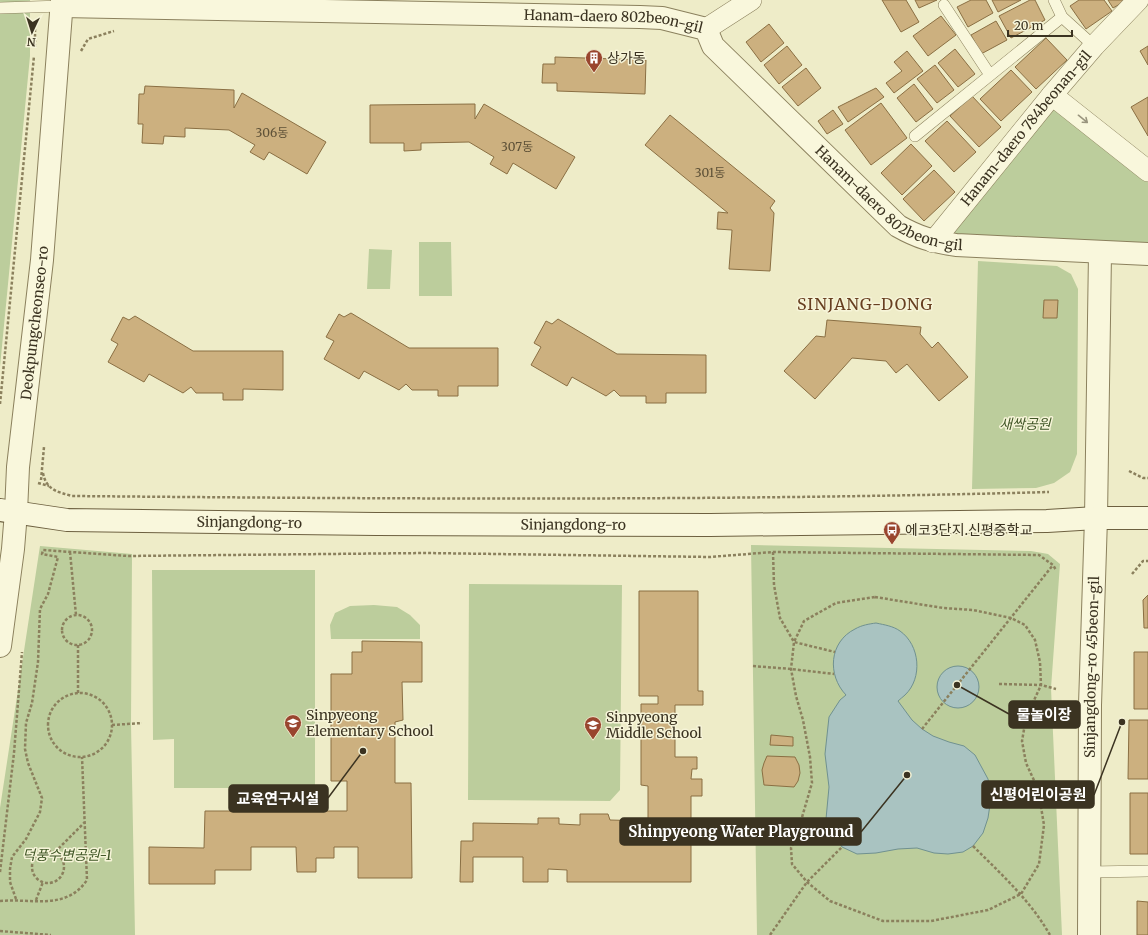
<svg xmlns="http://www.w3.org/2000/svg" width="1148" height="935" font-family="Merriweather,'Noto Sans KR',serif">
<rect width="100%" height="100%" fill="#eeecc8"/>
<!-- green -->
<path fill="#bccd9c" d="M 0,0 L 30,0 L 30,56 L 0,367 Z
M 1052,95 L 1148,171 L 1148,254 L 933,242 Z
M 419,242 L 451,242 L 452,296 L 419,296 Z
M 369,249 L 392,250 L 390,289 L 367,289 Z
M 978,261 L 1057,266 L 1071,274 L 1078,289 L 1077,454 L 1070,472 L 1054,483 L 1036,488 L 972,489 Z
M 751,545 L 1031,551 L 1048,554 L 1060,564 L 1051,688 L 1062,935 L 757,935 Z
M 40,546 L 132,554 L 131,724 L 135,935 L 0,935 L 0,808 Z
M 152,570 L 315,570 L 315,788 L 174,788 L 174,739 L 153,740 Z
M 469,584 L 622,585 L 620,790 L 610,801 L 468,800 Z
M 374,605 L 397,607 L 410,615 L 420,625 L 420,639 L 331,639 L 330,625 L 335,613 L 350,606 Z"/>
<!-- water -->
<path fill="#a9c3c1" stroke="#709190" d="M 876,623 C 885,625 893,626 900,631 C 920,645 923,678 905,695 C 903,697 900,699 898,701 L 912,720 L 922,729 L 933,736 L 949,742 L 964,746 L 975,755 L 988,779 L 991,798 L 988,818 L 983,833 L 973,846 L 963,852 L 948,854 L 934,853 L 917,848 L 898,849 L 876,853 L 857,854 L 842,847 L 830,829 L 826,819 L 829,787 L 825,754 L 829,717 L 840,700 L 846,695 C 827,675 829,642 855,629 C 862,625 869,624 876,623 Z
M937 687a21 21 0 1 1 42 0a21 21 0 1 1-42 0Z"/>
<!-- building -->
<path fill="#ccb07f" stroke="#8a6f43" d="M 882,0 L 906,0 L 919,22 L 901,32 Z
M 915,0 L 937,0 L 919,8 Z
M 971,0 L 986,0 L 993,13 L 968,27 L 957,7 Z
M 992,0 L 1021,0 L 998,12 Z
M 1030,0 L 1035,0 L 1045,20 L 1011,38 L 999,16 Z
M 1079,0 L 1104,0 L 1112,11 L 1086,29 L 1070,6 Z
M 1108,0 L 1127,0 L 1113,8 Z
M 941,16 L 956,35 L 928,56 L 913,36 Z
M 996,21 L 1007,40 L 981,54 L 971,35 Z
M 769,24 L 784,43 L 761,62 L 746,42 Z
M 1046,38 L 1067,60 L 1036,89 L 1015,67 Z
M 787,46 L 802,65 L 779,84 L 764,65 Z
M 1148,46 L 1148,65 L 1140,51 Z
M 955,49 L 975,74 L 958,87 L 938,63 Z
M 907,51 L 923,71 L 894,93 L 886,83 L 902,71 L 894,62 Z
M 555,57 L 646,60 L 645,94 L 557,91 L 557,83 L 542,83 L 543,64 L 555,64 Z
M 935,65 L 954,90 L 937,103 L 917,79 Z
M 806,68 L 821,88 L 798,106 L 782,87 Z
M 1011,70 L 1032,92 L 1001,121 L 980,99 Z
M 914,84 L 933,109 L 916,122 L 897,98 Z
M 145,86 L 234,90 L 234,108 L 242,93 L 326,142 L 307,174 L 269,152 L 264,160 L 250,152 L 255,145 L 229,130 L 185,128 L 185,137 L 164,136 L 163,144 L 142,143 L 143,124 L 138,124 L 139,94 L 144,94 Z
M 876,88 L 884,97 L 848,122 L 838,107 Z
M 972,96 L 1001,127 L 979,147 L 950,116 Z
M 1148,97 L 1148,136 L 1131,107 Z
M 881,103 L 907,138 L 871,165 L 845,130 Z
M 475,104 L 475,119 L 484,104 L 575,157 L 556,189 L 513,163 L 507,174 L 490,164 L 494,157 L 469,142 L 421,143 L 421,150 L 404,151 L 404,143 L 370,143 L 370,105 Z
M 833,110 L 843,124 L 827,134 L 818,121 Z
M 670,115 L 775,201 L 770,208 L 774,213 L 770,271 L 729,269 L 732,230 L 717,229 L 718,212 L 728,213 L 645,145 Z
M 947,121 L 976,152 L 954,172 L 925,141 Z
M 911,144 L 932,166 L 902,195 L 881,173 Z
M 934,170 L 955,192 L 924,221 L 903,199 Z
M 1044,300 L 1058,300 L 1057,318 L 1043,318 Z
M 351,313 L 409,348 L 498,348 L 498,386 L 458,386 L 458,396 L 438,396 L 438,390 L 412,390 L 406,384 L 399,390 L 364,371 L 359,379 L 324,359 L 334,341 L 326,337 L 339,314 L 344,317 Z
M 135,316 L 193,351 L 283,351 L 283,390 L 243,389 L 243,400 L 223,400 L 223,393 L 196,393 L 191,387 L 183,393 L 149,374 L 144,382 L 108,362 L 118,344 L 111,340 L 123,317 L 129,320 Z
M 558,319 L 617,354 L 706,355 L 706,393 L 666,393 L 666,403 L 646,403 L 646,396 L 620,396 L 614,390 L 606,396 L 572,377 L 567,386 L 531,365 L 541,347 L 534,343 L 546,321 L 552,324 Z
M 827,320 L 921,327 L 920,334 L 932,348 L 938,342 L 968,377 L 939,401 L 907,364 L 896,373 L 886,361 L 852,358 L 815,399 L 784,371 L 816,336 L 825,337 Z
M 639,591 L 698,591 L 698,691 L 703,691 L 703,705 L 675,705 L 675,757 L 697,757 L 697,769 L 692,769 L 691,779 L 702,779 L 702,796 L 691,796 L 691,882 L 567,882 L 567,870 L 548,869 L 548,882 L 523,882 L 523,857 L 473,857 L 473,882 L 460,882 L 461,841 L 473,841 L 473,823 L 538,824 L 538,818 L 559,818 L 559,824 L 580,825 L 580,814 L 608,814 L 610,820 L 648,821 L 648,786 L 641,785 L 641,704 L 658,704 L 658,696 L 639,696 Z
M 1148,595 L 1148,628 L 1144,628 L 1143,600 Z
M 362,641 L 422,642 L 422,682 L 402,682 L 403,720 L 395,722 L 395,783 L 411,783 L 412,878 L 358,878 L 358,847 L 334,847 L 334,858 L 316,858 L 316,872 L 297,872 L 296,847 L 251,847 L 251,870 L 215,870 L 215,884 L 149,884 L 149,847 L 204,848 L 205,811 L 347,811 L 347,781 L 331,781 L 331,674 L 352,674 L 352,652 L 362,652 Z
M 1134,652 L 1148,652 L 1148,709 L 1134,709 Z
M 1129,720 L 1148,720 L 1148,779 L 1128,779 Z
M 771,735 L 793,737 L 793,746 L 770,745 Z
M 767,756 L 795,757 L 799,765 L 800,773 L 798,781 L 794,787 L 764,785 L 762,770 L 764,763 Z
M 1130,793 L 1148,793 L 1148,854 L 1130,854 Z
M 1137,901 L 1148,902 L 1148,935 L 1137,935 Z"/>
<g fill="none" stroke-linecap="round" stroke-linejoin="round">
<!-- service casing -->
<g stroke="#8b805d" stroke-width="12">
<path id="service" d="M 1054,0 L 1062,17 L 1094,46
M 944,5 L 990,75
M 0,8 L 62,6
M 915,136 L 1062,17
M 1090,872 L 1148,871"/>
</g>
<!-- minor casing -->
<g stroke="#8b805d" stroke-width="22">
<g id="minor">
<path d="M 706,29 L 751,0"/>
<path d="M 1052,95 L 1148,171"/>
<path id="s1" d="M 933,242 L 1052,95 L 1094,46 L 1138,0"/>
</g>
</g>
<!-- tertiary casing -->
<g stroke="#8b805d" stroke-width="24">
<g id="tertiary">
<path id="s2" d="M 62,6 L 640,17 L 662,18 L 706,29 L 713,46 L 898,226 C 919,238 932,241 956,245 L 1148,254"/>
<path id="s3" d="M 0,646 L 13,549 L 16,512 L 18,467 L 42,260 L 62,0"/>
<path id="s4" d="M 1089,935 L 1090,705 L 1096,518 L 1100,253"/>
</g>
</g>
<!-- secondary casing -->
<g stroke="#6d6040" stroke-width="24">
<g id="secondary">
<path id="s5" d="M 0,510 L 67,520 L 376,524 L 710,525 L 1047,521 L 1096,518 L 1148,518"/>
</g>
</g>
<!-- path -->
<path stroke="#8b805d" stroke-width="2.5" stroke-dasharray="3 2" stroke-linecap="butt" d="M 35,47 L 35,22
M 81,51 L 88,39 L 114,31
M 0,404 L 34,56
M 1129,471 L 1143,478 L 1148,478
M 43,473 C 46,490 58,492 72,496 C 398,499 724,501 1049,492
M 41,480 L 44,447
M 38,483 L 49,486
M 70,552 L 76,615
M 773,552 L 774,585 L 780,618 L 794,642 L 835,652
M 1132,574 L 1143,561 L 1148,561
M 875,597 L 943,608 L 973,610 L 1011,618 L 1025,625 L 1035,640 L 1040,662 L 1041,685 L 1026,718 L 1022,741 L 1026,763 L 1038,789 L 1044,825 L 1039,864 L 1021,894 L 988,910 L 931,921 L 883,921 L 830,901 L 807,882 L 792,864 L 791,848 L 798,831 L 812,783 L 810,757 L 803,720 L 796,696 L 791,669 L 794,642 L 804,621 L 836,603 Z
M62 630a15 15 0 1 1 30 0a15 15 0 1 1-30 0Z
M 78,645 L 78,693
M 753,666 L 791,669 L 834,674
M 999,684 L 1041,685 L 1056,689
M48 725a32 32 0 1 1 64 0a32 32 0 1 1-64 0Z
M 112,725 L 142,723
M 922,729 L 1053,565
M 973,846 C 1001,874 1030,900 1050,935
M32 867a16 16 0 1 1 32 0a16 16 0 1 1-32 0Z
M 55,852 L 84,823
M 0,872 L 14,753 L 22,652
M 16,899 L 10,882 L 10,869 L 12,857 L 26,839 L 40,812 L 42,798 L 28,763 L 25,749 L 26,723 L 32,703 L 38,662 L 40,609 L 48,594 L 58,557 L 42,554 L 43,550 L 128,556 L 426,553 L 710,557 L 773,552 L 1039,555 L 1053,565 L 1056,570
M 36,900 L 43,882
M 0,901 C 32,898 66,911 87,880 L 82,757
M 0,931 L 51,935
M 770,935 L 807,882 L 842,847"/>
<!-- service -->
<use href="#service" stroke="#f9f7dc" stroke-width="11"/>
<!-- minor -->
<use href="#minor" stroke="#f9f7dc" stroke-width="21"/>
<!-- tertiary -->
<use href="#tertiary" stroke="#f9f7dc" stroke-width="22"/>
<!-- secondary -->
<use href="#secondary" stroke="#f9f7dc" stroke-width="22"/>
</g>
<!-- one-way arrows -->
<defs><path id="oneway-shaft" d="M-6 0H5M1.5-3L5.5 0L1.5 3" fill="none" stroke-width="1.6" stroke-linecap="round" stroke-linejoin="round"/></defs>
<use stroke="#9a957e" href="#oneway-shaft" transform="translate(1083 119) rotate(39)"/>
<!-- icons -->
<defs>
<g id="building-pin" transform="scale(0.9)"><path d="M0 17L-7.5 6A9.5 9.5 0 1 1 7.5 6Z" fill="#99452e" stroke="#f6f4d8"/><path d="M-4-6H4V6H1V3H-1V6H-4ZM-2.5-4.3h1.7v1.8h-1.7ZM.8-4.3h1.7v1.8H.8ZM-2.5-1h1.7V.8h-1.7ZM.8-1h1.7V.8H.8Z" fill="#fff"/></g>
<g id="bus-pin" transform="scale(0.9)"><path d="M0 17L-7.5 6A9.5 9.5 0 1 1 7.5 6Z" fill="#99452e" stroke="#f6f4d8"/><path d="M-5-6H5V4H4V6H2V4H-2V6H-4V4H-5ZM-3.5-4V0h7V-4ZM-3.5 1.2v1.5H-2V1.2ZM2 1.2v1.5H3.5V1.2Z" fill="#fff"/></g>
<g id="school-pin" transform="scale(0.9)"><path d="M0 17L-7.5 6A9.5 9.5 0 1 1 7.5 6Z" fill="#99452e" stroke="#f6f4d8"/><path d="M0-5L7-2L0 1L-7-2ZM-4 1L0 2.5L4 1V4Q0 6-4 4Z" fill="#fff"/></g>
</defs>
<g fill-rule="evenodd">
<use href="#building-pin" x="594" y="58"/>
<use href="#bus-pin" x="892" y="530"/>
<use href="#school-pin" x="293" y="723"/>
<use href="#school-pin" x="593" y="725"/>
</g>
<g text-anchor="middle" stroke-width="3" stroke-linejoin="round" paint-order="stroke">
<!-- number labels -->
<g font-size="12" fill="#5f5238">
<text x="272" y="137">306동</text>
<text x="517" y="151">307동</text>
<text x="710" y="177">301동</text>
</g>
<!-- street labels -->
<g font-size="14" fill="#3b3321" stroke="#f6f4d8">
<text dy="5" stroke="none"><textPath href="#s2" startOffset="552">Hanam-daero 802beon-gil</textPath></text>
<text dy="5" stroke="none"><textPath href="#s1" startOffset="147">Hanam-daero 784beonan-gil</textPath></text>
<text dy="5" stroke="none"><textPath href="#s2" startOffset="900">Hanam-daero 802beon-gil</textPath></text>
<text dy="5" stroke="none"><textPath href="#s3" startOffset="325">Deokpungcheonseo-ro</textPath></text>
<text dy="5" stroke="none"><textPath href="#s5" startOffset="250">Sinjangdong-ro</textPath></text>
<text dy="5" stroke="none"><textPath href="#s5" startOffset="574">Sinjangdong-ro</textPath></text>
<text dy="5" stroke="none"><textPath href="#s4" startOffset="268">Sinjangdong-ro 45beon-gil</textPath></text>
</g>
<!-- poi labels -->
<g font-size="14" fill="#3b3321" stroke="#f6f4d8" text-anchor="start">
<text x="607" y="63">상가동</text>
<text x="905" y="535">에코3단지.신평중학교</text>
<text x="306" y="720">Sinpyeong<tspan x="306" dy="16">Elementary School</tspan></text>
<text x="606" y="722">Sinpyeong<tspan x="606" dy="16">Middle School</tspan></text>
</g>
<!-- park labels -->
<g font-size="14" font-style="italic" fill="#415727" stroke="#f6f4d8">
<text x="1025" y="429">새싹공원</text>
<text x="67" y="860">덕풍수변공원-1</text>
</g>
<!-- quarter labels -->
<g font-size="16" letter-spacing="1" fill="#673f20" stroke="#f6f4d8">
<text x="865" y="310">SINJANG-DONG</text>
</g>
</g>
<!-- callouts -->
<path fill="none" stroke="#3b3321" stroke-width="1.5" d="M957 685L1009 714M1122 722L1094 795M363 751L328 798M907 775L861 832"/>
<g fill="#3b3321" stroke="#f6f4d8" stroke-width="1.5">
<circle cx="957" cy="685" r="4"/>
<circle cx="1122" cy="722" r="4"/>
<circle cx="363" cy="751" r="4"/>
<circle cx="907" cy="775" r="4"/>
</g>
<g fill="#3b3321" stroke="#3b3321" stroke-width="1.5">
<rect x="1009" y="701" width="71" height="27" rx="4"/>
<rect x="982" y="781" width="112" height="27" rx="4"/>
<rect x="229" y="785" width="99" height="27" rx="4"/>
<rect x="620" y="818" width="241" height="27" rx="4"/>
</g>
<g font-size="15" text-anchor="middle" font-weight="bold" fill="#fff">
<text x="1044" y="720">물놀이장</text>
<text x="1038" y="800">신평어린이공원</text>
<text x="278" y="804">교육연구시설</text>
<text x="741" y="837">Shinpyeong Water Playground</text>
</g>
<!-- north arrow -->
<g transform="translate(32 32) rotate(184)" stroke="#f6f4d8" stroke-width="3" paint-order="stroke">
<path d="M0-3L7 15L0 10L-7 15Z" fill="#3b3321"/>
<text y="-6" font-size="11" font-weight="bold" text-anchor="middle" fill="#3b3321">N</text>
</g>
<!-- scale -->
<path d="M1008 30v6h64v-6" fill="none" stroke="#3b3321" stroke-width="2"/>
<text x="1014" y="30" font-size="12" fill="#3b3321" stroke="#f6f4d8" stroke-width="3" paint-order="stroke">20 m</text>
</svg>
